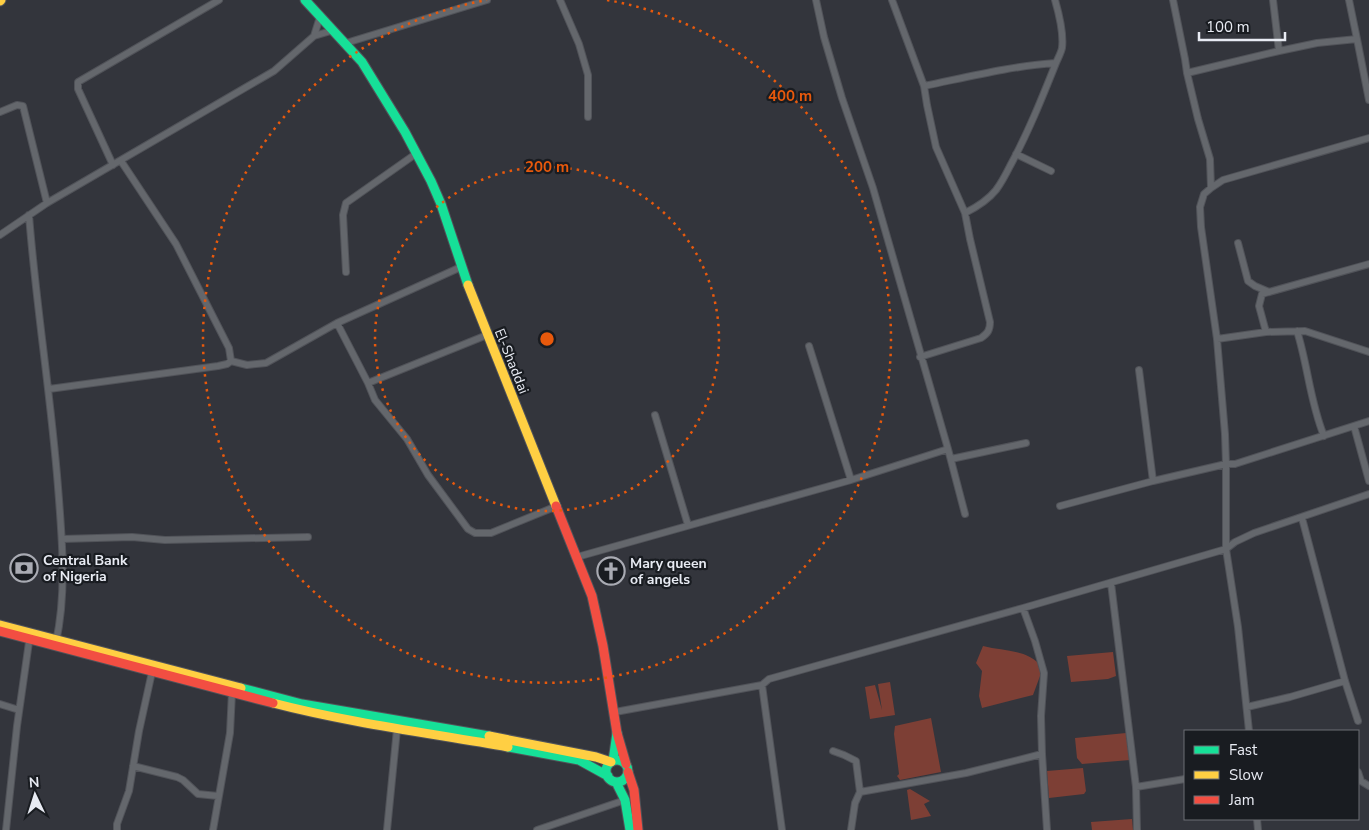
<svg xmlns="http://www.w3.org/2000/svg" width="1369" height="830" font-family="'Nunito Sans',sans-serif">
<rect width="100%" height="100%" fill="#33353c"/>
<!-- green -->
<path fill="#7d3f35" d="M 983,646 C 1005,652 1027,648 1043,668 L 1033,695 L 982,708 L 979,696 L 982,671 L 976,663 Z
M 1113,652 L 1116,676 L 1108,679 L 1071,682 L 1067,656 Z
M 890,682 L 895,715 L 870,719 L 865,687 L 875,685 L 882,710 L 878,684 Z
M 931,718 L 941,772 L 900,780 L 897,776 L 899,774 L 894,734 L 895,726 Z
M 1126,733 L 1130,760 L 1082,764 L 1077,758 L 1075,738 Z
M 1083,768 L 1086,791 L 1084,794 L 1049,798 L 1047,771 Z
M 910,789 L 930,801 L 924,804 L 931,816 L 911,820 L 907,790 Z
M 1132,819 L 1133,830 L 1092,830 L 1091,822 Z"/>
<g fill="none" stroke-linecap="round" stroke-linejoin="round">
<!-- street casing -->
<g stroke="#515359" stroke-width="8">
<path id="street" d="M 560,0 L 579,44 L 588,75 L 588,117
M 892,0 L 924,86 L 927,105 L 936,147 L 965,213 L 970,239 L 990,322 C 990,330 988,333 981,338 L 920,357
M 1173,0 L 1185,59 L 1187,73 L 1198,119 L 1210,159 L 1211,188 L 1223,180 L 1369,138
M 314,36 L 320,17
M 1357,39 L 1369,100
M 346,43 L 487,0
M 1279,51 L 1317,43 L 1357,39 L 1349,0
M 1187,73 L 1279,51 L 1273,0
M 924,86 C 968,77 1011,66 1056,63 C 1058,58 1061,53 1062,48 C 1064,33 1059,14 1055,0
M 0,112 L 17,105 L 23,106 L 47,203
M 1016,154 L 1051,171
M 113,165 L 78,89 L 78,82 L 219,0
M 1211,188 L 1204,194 L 1200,207 L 1201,227 L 1217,339 L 1266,332 L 1259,306 L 1262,294 L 1369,264
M 965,213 C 977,207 988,200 996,190 C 1002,182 1006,174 1010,166 C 1028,133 1042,98 1056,63
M 29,215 C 36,306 51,396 58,487 C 62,538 67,592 56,642
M 0,235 L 47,203 L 274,71 L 314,36 L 334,30
M 1238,243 L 1248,281 L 1255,286 L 1269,292
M 461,267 L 337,323 L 368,383 L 375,400 L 407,439 L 428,475 L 468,529 L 475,533 L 491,533 L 557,506
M 346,272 L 343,215 L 346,203 L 417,153
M 1297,331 C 1308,366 1310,402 1324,436
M 1266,332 L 1305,331 L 1369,352
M 1217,339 L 1225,434 L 1226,464 L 1235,464 L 1369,421
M 809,346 L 851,480
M 231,361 L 247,365 L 266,363 L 337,323
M 1139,370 L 1153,481 L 1226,464 L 1226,549 L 1235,542 L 1254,533 L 1369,494
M 368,383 L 487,335
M 49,389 L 218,366 L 227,364 L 231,361 L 229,348 L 176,244 L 121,161
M 655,415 L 688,525
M 1354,426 L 1369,481
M 948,449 L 965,514
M 951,459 L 1026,443
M 1060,506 L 1153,481
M 1302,518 L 1345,681 L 1358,721
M 62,539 L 132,537 L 165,540 L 308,537
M 577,557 L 851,480 L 948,449 L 873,188 L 842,98 L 824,37 L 816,0
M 1111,583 L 1136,787
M 1023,608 L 1035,641 L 1044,673 L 1041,716 L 1042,754 L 1047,830
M 762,685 L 782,830
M 0,704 L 19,710
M 1247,707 L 1290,697 L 1345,681
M 615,712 L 762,685 L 769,679 L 1023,608 L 1226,549 L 1238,627 L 1249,731
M 833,751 L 844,755 L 856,761 L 860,792
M 133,766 L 177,777 L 183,780 L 198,794 L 218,796
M 1358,772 L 1361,781 L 1369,786
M 1257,819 L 1258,830
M 6,830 L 17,726 L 30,635
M 117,830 L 117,824 L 129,791 L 139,731 L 152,672
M 213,830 L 230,733 L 232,692
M 387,830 L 397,729
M 537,830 L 625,800
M 851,830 L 855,803 L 860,792 L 966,773 L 1042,754
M 1137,830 L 1136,787 L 1185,779"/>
</g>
<!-- fast casing -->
<g stroke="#515359" stroke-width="11">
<path id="fast" d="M 305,0 L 362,62 L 405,132 L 431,181 L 441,204 L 468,285
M 241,688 L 302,704 L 489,736
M 508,747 L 579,760 L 608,776
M606 771a11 11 0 1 1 22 0a11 11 0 1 1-22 0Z
M 613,761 L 617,733
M 616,782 L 625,800 L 630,830"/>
</g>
<!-- slow casing -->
<g stroke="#515359" stroke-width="11">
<path id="slow" d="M 0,1 L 1,0
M 468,285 L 556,506
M 0,625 L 241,688
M 273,703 C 350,723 429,733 508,747
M 489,736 L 596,757 L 611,762"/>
</g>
<!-- jam casing -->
<g stroke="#515359" stroke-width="11">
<path id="jam" d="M 556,506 L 592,596 L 603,646 L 617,733 L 626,764
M 0,631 L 273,703
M 628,772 L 634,790 L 638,830"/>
</g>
<!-- street -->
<use href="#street" stroke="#64676c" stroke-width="6"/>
<!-- fast -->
<use href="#fast" stroke="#16e098" stroke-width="9"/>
<!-- slow -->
<use href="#slow" stroke="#ffcf43" stroke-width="9"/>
<!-- jam -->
<use href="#jam" stroke="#f24e42" stroke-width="9"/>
</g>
<!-- distance rings -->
<g fill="none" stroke="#e8590c" stroke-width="2.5" stroke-dasharray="2.5 5">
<circle cx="547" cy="339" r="172"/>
<path d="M607 0A344 344 0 1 1 487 0"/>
</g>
<!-- icons -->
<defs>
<g id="bank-ring" transform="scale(1.4375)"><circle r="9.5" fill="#191c21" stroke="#a9abb3" stroke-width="1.5"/><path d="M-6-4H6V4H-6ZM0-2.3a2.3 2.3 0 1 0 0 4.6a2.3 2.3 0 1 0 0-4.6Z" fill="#a9abb3"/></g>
<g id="church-ring" transform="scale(1.4375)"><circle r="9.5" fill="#191c21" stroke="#a9abb3" stroke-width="1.5"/><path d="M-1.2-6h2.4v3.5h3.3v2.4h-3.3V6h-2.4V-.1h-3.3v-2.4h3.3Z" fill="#a9abb3"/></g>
</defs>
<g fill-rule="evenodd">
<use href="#bank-ring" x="24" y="568"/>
<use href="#church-ring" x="611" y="571"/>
</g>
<g text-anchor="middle" stroke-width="4.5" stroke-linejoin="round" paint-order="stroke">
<!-- street labels -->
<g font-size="14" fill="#e8ebf3" stroke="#191c21">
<text transform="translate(512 361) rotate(68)" y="5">El-Shaddai</text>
</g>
<!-- poi labels -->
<g font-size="14" font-weight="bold" fill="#e8ebf3" stroke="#191c21" text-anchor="start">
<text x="43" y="565">Central Bank<tspan x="43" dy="16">of Nigeria</tspan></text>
<text x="630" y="568">Mary queen<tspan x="630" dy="16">of angels</tspan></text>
</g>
</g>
<circle cx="547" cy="339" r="8" fill="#e8590c" stroke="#191c21" stroke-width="2.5"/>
<g font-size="15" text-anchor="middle" font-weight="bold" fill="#e8590c" stroke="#191c21" stroke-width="4.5" stroke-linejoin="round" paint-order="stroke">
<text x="790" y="101">400 m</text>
<text x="547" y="172">200 m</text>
</g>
<!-- legend -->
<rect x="1184" y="730" width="175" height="90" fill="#191c21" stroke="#6c6f75"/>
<rect x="1194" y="746" width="25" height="8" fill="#16e098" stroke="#6c6f75"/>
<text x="1229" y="755" font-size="15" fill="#e8ebf3">Fast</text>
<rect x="1194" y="771" width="25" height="8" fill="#ffcf43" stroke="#6c6f75"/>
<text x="1229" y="780" font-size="15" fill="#e8ebf3">Slow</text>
<rect x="1194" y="796" width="25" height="8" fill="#f24e42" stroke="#6c6f75"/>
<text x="1229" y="805" font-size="15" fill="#e8ebf3">Jam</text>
<!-- north arrow -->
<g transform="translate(35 795) rotate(356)" stroke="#191c21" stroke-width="4" paint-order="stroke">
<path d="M0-4L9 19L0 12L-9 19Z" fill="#e8ebf3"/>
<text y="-8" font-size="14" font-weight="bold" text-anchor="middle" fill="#e8ebf3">N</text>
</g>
<!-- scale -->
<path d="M1199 32v8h86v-8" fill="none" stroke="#e8ebf3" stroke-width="2.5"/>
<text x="1206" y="32" font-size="15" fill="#e8ebf3" stroke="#191c21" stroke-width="4" paint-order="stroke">100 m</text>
</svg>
